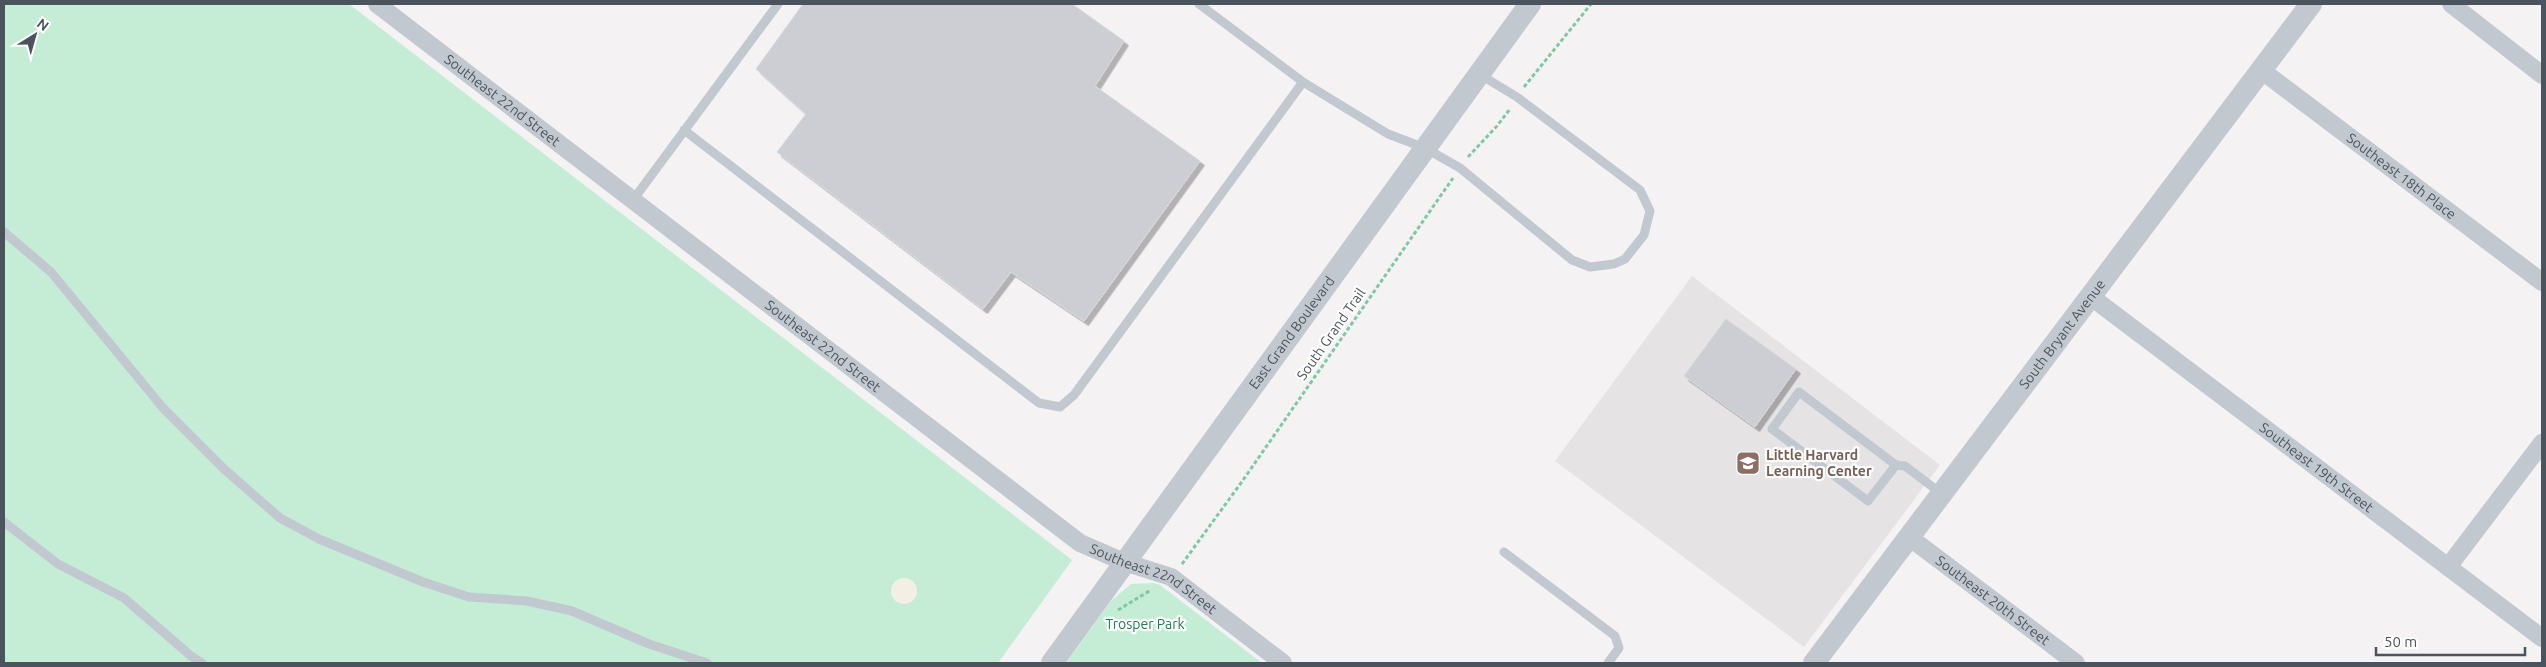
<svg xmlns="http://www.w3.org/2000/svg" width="2546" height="667" font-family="Ubuntu,sans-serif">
<defs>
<filter id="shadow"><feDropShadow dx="4.5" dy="4.5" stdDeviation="0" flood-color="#0004"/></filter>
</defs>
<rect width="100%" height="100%" fill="#f4f2f2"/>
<!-- education -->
<path fill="#e5e3e3" d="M 1692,276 L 1940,465 L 1804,647 L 1555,461 Z"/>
<!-- green -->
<path fill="#c5ecd5" d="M 4,4 L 349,4 L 1072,560 L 998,663 L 4,663 Z
M 1154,583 L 1160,585 L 1262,663 L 1066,663 L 1111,601 L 1131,584 Z"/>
<!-- sand -->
<path fill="#f3efe5" d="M891 591a13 13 0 1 1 26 0a13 13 0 1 1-26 0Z"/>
<!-- building -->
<path fill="#ccced3" stroke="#d6d8dc" filter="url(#shadow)" d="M 803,4 L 1072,4 L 1124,41 L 1095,86 L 1200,161 L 1084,321 L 1011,272 L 983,309 L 777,152 L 806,114 L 756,69 Z
M 1726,319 L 1796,369 L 1755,427 L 1684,376 Z"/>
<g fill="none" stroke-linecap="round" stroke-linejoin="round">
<!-- path -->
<path stroke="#80c7a6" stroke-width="3" stroke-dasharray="4 2.5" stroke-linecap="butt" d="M 1524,87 L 1591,4
M 1468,157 L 1497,126 L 1510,109
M 1182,564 L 1241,483 L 1453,178
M 1118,610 L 1151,590"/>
<!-- service -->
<path stroke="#c1c8cf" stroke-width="9" d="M 1303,82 L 1388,134 L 1425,148 L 1460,168 L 1572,260 L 1590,267 L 1614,264 L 1625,259 L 1644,235 L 1650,211 L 1640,190 L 1517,97 L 1479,74
M 684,130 L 1039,403 L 1060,407 L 1074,395 L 1303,82 L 1199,4
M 633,200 L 778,4
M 4,232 L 51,272 L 163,408 L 224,469 L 280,518 L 319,539 L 423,582 L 469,597 L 527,601 L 572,611 L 649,644 L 707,663
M 1896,465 L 1868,501 L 1772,429 L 1799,392 L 1896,465 L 1905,466 L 1942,494
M 4,522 L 58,564 L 124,598 L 191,656 L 202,663
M 1504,552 L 1615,636 L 1619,648 L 1608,663"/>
<!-- minor -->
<g stroke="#c1c8cf" stroke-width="18">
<path id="s1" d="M 377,4 L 1080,543 L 1124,562 L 1171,577 L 1283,663"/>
<path d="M 2451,4 L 2542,75"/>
<path id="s2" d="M 2261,70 L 2542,282"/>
<path id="s3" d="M 2090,296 L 2542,638"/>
<path id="s4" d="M 1909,537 L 2076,663"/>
<path d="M 2448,567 L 2542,443"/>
</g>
<!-- tertiary -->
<g stroke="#c1c8cf" stroke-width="22">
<path id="s5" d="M 1052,663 L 1530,4"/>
<path id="s6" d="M 1814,663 L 2311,4"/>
</g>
</g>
<!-- icons -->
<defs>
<g id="school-square" transform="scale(1.25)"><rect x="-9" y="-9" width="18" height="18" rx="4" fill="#8d6e63" stroke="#fff"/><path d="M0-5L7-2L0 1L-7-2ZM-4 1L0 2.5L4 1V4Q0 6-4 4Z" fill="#fff"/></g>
</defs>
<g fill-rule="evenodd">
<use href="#school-square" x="1748" y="463"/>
</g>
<g text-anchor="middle" stroke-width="4.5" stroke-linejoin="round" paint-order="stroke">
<!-- street labels -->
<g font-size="14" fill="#4b545d" stroke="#fff">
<text dy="5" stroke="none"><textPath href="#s1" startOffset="158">Southeast 22nd Street</textPath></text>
<text dy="5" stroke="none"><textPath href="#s2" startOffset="176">Southeast 18th Place</textPath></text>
<text dy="5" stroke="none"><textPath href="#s5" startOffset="408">East Grand Boulevard</textPath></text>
<text dy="5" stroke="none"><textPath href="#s6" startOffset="412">South Bryant Avenue</textPath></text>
<text transform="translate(1331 334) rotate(-55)" y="5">South Grand Trail</text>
<text dy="5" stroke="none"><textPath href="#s1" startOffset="562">Southeast 22nd Street</textPath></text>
<text dy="5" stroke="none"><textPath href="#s3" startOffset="284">Southeast 19th Street</textPath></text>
<text dy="5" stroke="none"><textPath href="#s1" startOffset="968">Southeast 22nd Street</textPath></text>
<text dy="5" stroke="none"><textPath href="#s4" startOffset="105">Southeast 20th Street</textPath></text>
</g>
<!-- education labels -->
<g font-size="14" font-weight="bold" fill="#785e54" stroke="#fff" text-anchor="start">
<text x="1766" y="460">Little Harvard<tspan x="1766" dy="16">Learning Center</tspan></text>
</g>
<!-- park labels -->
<g font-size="14" fill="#217a4f" stroke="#fff">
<text x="1145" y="629">Trosper Park</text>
</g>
</g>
<!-- border -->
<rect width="2546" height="667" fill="none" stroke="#4b545d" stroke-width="10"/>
<!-- north arrow -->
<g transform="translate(35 35) rotate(37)" stroke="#ffffff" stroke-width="4" paint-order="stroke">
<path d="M0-4L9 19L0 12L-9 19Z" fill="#4b545d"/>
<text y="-8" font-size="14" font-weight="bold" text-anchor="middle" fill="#4b545d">N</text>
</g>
<!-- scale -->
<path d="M2376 647v8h149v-8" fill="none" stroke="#4b545d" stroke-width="2.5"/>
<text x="2384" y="647" font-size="15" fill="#4b545d" stroke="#ffffff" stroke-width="4" paint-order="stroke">50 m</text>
</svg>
